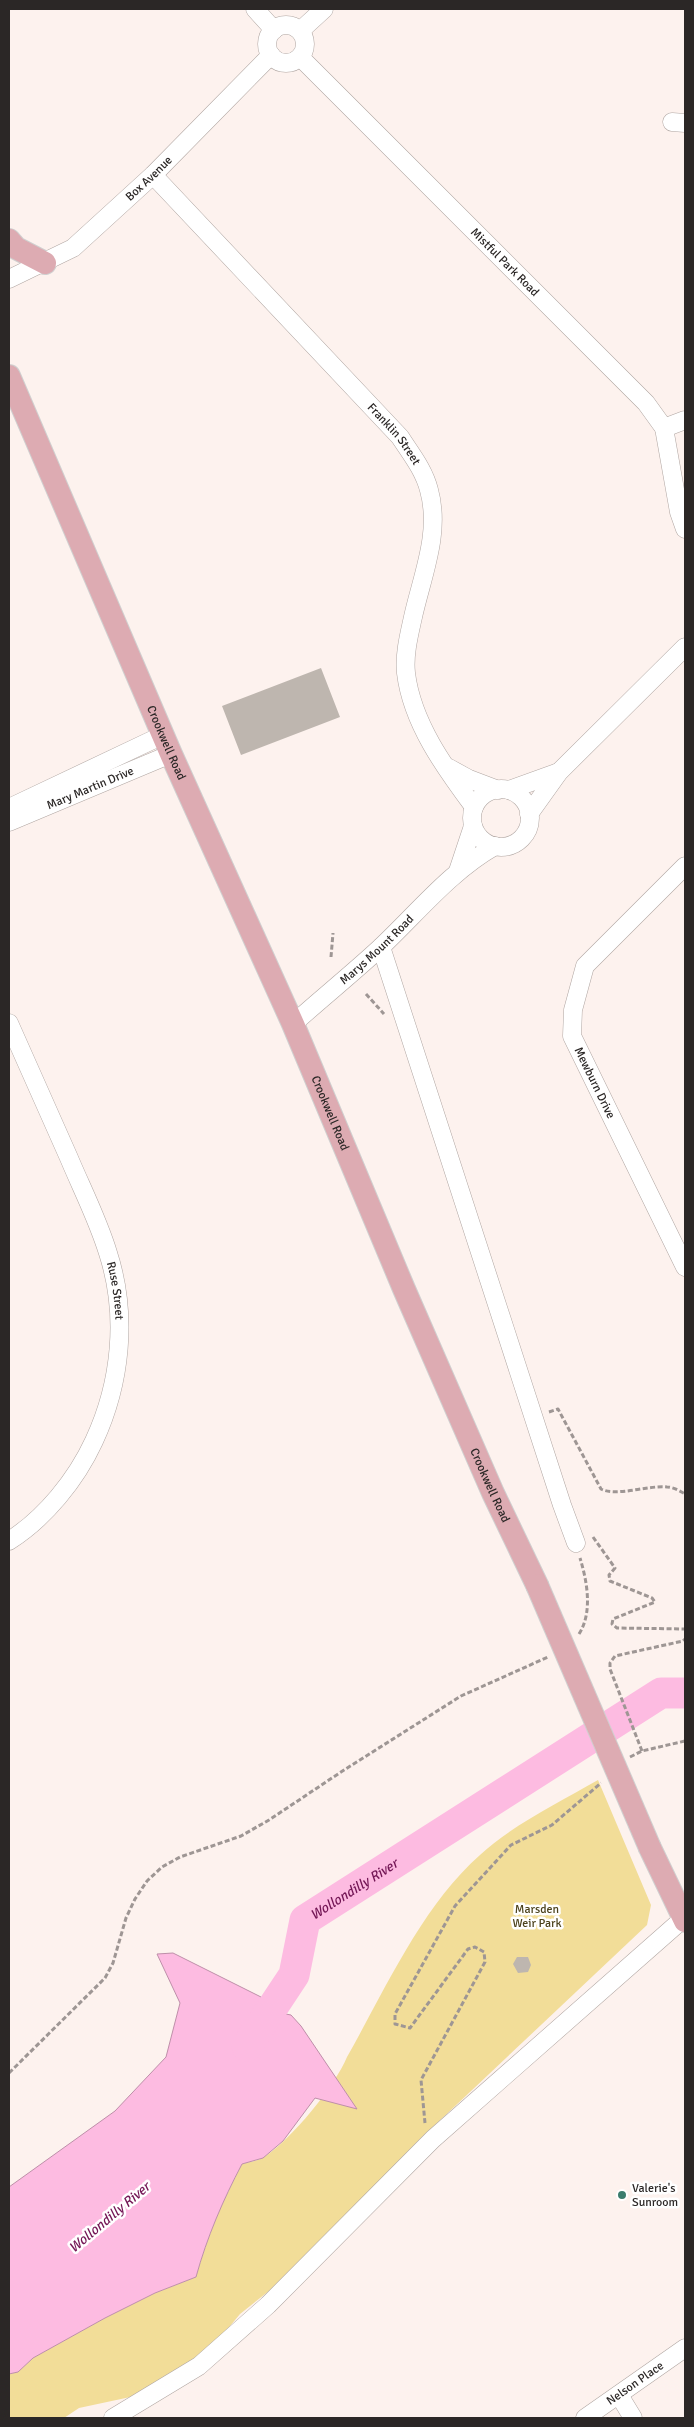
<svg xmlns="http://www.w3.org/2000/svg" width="694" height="2427" font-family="Signika,sans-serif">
<rect width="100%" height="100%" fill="#fdf2ee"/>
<!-- green -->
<path fill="#f2dd98" d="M 598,1780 L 651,1905 L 647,1925 L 418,2141 L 373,2190 L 321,2239 L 279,2283 L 240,2314 L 201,2361 L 135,2396 L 79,2408 L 64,2418 L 9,2418 L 9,2374 L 18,2372 L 33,2358 L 105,2318 L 155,2293 L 196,2277 C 207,2237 223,2200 242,2164 C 249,2162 258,2161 264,2157 C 291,2140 335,2086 347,2057 C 385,1990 422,1906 480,1855 C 514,1824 558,1803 598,1780 Z"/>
<!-- water -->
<path fill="#fdbbe1" stroke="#be8fa9" d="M 173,1953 L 261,1997 L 270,2011 L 291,2015 L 301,2026 L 357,2109 L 315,2098 L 283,2141 L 263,2158 L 242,2164 C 223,2200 207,2237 196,2277 L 155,2293 L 105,2318 L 33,2358 L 18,2372 L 9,2374 L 9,2187 L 115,2111 L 166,2057 L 180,2003 L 157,1954 Z"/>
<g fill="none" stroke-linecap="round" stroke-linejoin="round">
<!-- river -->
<path stroke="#fdbbe1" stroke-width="31" id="s1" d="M 247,2046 L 294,1975 L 305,1920 L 661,1693 L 685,1693"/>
</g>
<!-- building -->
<path fill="#beb6af" d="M 321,668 L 340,717 L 241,755 L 222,706 Z
M 517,1957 L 528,1957 L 531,1965 L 528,1972 L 518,1973 L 513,1964 Z"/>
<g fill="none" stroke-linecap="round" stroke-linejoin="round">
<!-- minor casing -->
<g stroke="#b0a6a2" stroke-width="19">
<g id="minor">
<path d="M 255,9 L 274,30"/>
<circle cx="286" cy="44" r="19"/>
<path d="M 300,31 L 324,9"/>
<path id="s2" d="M 300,57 L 646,403 L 664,428 L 679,512 L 685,529"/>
<path d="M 672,122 L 685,123"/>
<path id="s3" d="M 153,175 L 400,437 C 411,454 424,470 429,490 C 441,533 422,576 413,617 C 409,635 404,655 406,673 C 412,723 445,768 474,807"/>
<path id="s4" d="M 9,279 L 73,248 L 153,175 L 271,55"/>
<path d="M 664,428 L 685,420"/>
<path d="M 449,768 L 469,779 L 498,790"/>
<circle cx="501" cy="818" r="29"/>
<path d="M 509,790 L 559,772"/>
<path d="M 9,808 L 163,735"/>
<path d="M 529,814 L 559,772 L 685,647"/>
<path id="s5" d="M 9,822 L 171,754"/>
<path id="s6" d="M 685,866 L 585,966 L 573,1010 L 572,1036 L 685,1267"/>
<path d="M 458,871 L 473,826"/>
<path d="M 381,947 L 562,1505 L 576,1543"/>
<path id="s7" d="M 9,1023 C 29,1068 49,1113 69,1158 C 82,1189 98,1220 108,1253 C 128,1315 121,1383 94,1441 C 76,1480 45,1518 9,1541"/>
<path id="s8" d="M 293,1024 C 322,998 353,973 381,947 C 418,912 451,871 495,846"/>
<path d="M 619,2395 L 633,2418"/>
<path d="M 113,2418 L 199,2366 L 268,2305 L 433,2139 L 684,1918"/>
<path id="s9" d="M 585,2418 L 685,2348"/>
</g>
</g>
<!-- major casing -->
<g stroke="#d0cfcf" stroke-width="24">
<g id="major">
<path d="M 9,240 L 16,248 L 45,263"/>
<path id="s10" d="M 9,376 L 171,754 L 293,1024 L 404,1289 L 493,1493 L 537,1585"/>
<path d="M 650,1848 L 685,1921"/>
</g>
</g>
<!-- path -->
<path stroke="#9e9694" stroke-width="3" stroke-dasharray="5 2.5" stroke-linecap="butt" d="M 331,957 L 333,933
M 366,994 L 384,1014
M 549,1412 L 558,1409 L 601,1489 C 616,1497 648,1485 667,1487 C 673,1487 680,1491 685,1494
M 593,1537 L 615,1568 L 609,1575 L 610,1581 L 652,1598 L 655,1602 L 613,1619 L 612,1624 L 617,1628 L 685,1629
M 579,1634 C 593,1612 587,1581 580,1558
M 642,1751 L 610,1669 L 610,1663 L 615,1656 L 683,1641 L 685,1639
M 630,1757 L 642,1751 L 685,1741
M 9,2073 L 105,1978 L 113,1963 L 126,1918 L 135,1899 L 147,1881 L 162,1867 L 180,1857 L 241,1836 L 269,1820 L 344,1770 L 461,1696 L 548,1657
M 425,2123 L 421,2080 L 485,1962 L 484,1952 L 475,1947 L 468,1949 L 410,2028 L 395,2024 L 395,2014 L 455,1906 L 511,1845 L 552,1825 L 601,1783"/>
<!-- minor -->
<use href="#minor" stroke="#fff" stroke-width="18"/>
<!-- major -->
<use href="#major" stroke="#ddabb2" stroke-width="22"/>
<!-- major-bridge casing -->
<g stroke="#d0cfcf" stroke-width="24" stroke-linecap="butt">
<path id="major-bridge" d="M 537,1585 L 650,1848"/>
</g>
<!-- major-bridge -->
<use href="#major-bridge" stroke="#ddabb2" stroke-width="22"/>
</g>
<!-- markers -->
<circle fill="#3b7c6d" stroke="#fff" stroke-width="2" cx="622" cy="2195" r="5"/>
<g text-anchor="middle" stroke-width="5" stroke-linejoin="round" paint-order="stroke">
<!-- street labels -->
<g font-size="12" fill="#2b2726" stroke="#fff">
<text dy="4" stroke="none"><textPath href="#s4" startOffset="174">Box Avenue</textPath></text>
<text dy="4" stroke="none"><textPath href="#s2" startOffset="290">Mistful Park Road</textPath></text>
<text dy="4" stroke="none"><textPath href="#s3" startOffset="354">Franklin Street</textPath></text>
<text dy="4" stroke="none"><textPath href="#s10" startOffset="399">Crookwell Road</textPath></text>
<text dy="4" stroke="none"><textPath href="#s5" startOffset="88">Mary Martin Drive</textPath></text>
<text dy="4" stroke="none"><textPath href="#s8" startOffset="112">Marys Mount Road</textPath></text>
<text dy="4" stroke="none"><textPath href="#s6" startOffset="265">Mewburn Drive</textPath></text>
<text dy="4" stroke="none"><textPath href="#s10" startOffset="804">Crookwell Road</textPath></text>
<text dy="4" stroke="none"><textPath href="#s7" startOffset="289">Ruse Street</textPath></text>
<text dy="4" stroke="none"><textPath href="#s10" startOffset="1209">Crookwell Road</textPath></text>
<text dy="4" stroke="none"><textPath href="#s9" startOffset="61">Nelson Place</textPath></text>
</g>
<!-- park labels -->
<g font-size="12" fill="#4c421c" stroke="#fff">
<text x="537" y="1913">Marsden<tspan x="537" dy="14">Weir Park</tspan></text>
</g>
<!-- poi labels -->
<g font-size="12" fill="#2b2726" stroke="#fff" text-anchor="start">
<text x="632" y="2192">Valerie's<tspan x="632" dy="14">Sunroom</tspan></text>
</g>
<!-- water labels -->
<g font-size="14" font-style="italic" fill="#731655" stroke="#fff">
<text dy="5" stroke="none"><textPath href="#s1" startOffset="199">Wollondilly River</textPath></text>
<text transform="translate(109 2217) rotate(-40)" y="5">Wollondilly River</text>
</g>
</g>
<!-- border -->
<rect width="694" height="2427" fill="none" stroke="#2b2726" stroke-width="20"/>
</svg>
